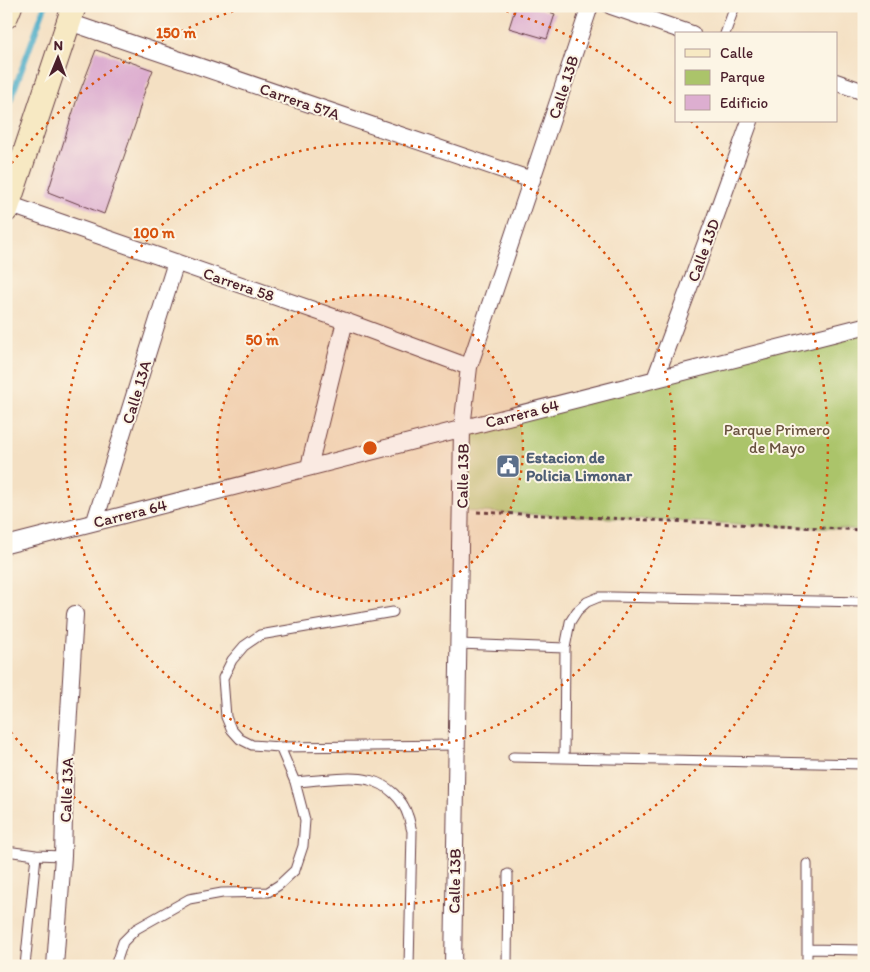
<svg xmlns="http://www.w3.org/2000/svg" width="870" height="972" font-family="Itim,sans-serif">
<rect width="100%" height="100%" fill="#fcf5e5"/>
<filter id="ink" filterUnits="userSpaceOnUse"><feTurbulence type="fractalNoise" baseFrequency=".02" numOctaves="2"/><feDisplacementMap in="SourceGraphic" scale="10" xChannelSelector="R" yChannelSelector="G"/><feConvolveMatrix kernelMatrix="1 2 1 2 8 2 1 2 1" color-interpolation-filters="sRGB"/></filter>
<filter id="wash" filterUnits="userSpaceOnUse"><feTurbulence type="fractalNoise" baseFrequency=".0096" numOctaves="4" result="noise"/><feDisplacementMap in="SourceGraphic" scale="20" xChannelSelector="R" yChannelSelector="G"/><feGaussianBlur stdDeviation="1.12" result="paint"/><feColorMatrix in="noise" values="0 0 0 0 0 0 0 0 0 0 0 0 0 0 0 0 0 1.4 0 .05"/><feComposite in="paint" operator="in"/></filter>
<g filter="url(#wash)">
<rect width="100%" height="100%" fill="#f4e0c3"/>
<!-- green -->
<path fill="#abc46a" stroke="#7a724a" d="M 864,326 L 864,530 L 462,511 L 462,428 Z"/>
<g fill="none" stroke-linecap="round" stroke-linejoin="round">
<!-- stream -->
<path stroke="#48abc7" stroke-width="6" d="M 6,112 L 45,6"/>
</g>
<g id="blocks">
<!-- building -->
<path fill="#ddaed0" d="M 516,6 L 530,6 L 555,14 L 547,39 L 509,28 Z
M 96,50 L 153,70 L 143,96 L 136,122 L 104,214 L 48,192 L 77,99 Z"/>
</g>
</g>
<g filter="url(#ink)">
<use href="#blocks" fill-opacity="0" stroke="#643c42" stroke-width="1"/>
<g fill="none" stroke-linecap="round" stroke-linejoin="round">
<!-- service casing -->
<g stroke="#643c42" stroke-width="11">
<path id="service" d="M 725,34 L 735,6
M 393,612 L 260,635 L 244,646 L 232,660 L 223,678 L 226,717 L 231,729 L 240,739 L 252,745 L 280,747 L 457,745
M 459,644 L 565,648
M 513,757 L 864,764
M 564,758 L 565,648 L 570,622 L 577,611 L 587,602 L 599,597 L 612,597 L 864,602
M 295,782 C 316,781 350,775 369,780 C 387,784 403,799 408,816 C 410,820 410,826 412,831 L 409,966
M 6,851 L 36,855 L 63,856
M 807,949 L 864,950
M 25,966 L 36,855
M 115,966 L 123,942 L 136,929 L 189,899 L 222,893 L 268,892 L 279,885 L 295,870 L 303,846 L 305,820 L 295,782 L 280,747
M 507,966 L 508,874
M 807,966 L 807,864"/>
</g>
<!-- minor casing -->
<g stroke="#643c42" stroke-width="18">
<path id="minor" d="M 611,6 L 692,34
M 69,22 L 532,180
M 836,82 L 864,92
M 8,204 L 345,321 L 469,367
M 655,379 L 714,221 L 750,121
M 309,467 L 345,321
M 95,521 L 176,262
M 6,545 L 864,326
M 55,966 L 63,856 L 65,778 L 75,614
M 453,966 L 462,428 L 469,367 L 590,6"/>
</g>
<!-- secondary casing -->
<g stroke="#643c42" stroke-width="26">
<path id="secondary" d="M 6,16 L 10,6
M 6,210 L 74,6"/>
</g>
<!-- path -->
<path stroke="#643c42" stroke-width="3" stroke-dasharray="4 4" stroke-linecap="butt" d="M 477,512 L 864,530"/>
<!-- service -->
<use href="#service" stroke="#fff" stroke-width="9"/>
<!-- minor -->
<use href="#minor" stroke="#fff" stroke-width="16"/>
<!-- secondary -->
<use href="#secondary" stroke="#f7e9c3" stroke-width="24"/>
</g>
</g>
<!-- distance rings -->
<circle cx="370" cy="448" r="153" fill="#d8530f" fill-opacity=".12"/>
<g fill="none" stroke="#d8530f" stroke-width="2.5" stroke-dasharray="2.5 5">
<circle cx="370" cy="448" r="153"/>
<circle cx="370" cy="448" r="305"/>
<path d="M7 169A458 458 0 0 1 248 7M492 7A458 458 0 0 1 673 105M691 121A458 458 0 1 1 7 727"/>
</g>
<!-- icons -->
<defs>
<g id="civic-square" transform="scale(1.25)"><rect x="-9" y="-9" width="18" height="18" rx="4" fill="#5c6f8a" stroke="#fcf5e5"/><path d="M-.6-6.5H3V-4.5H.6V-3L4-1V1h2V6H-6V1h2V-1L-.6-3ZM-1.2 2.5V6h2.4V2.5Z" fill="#fff"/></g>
</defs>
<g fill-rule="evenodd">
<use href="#civic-square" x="508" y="466"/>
</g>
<g text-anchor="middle" stroke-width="4" stroke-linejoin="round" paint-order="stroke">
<!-- street labels -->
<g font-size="16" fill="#4a1f2b" stroke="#fcf5e5">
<text transform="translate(563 87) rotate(-72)" y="6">Calle 13B</text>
<text transform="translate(300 101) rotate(19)" y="6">Carrera 57A</text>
<text transform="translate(703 250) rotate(-70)" y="6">Calle 13D</text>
<text transform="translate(239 284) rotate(19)" y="6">Carrera 58</text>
<text transform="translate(136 392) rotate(-73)" y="6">Calle 13A</text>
<text transform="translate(522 413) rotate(-14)" y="6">Carrera 64</text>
<text transform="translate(462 476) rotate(-89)" y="6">Calle 13B</text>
<text transform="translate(130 513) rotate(-14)" y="6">Carrera 64</text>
<text transform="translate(66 790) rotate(-88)" y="6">Calle 13A</text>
<text transform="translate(454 881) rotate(-89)" y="6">Calle 13B</text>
</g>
<!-- park labels -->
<g font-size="16" fill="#67513e" stroke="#fcf5e5">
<text x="777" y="435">Parque Primero<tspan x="777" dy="18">de Mayo</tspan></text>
</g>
<!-- service labels -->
<g font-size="16" font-weight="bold" fill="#4e5e75" stroke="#fcf5e5" text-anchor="start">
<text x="526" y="463">Estacion de<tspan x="526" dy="18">Policia Limonar</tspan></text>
</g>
</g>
<circle cx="370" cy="448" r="8" fill="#d8530f" stroke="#fcf5e5" stroke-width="2.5"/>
<g font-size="15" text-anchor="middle" font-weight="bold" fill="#d8530f" stroke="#fcf5e5" stroke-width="4" stroke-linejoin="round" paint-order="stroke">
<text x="176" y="38">150 m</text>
<text x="154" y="238">100 m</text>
<text x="262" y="345">50 m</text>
</g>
<!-- margin -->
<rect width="870" height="972" fill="none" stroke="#fcf5e5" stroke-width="25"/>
<!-- legend -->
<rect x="675" y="32" width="162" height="90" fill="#fcf5e5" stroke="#b59f9b"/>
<rect x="685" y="49" width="25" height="8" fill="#f7e9c3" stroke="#b59f9b"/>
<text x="720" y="58" font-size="15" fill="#4a1f2b">Calle</text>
<rect x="685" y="70" width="25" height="15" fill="#abc46a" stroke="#b59f9b"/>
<text x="720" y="82" font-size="15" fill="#4a1f2b">Parque</text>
<rect x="685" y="95" width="25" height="15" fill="#ddaed0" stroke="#b59f9b"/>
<text x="720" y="108" font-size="15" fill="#4a1f2b">Edificio</text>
<!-- north arrow -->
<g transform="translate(58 58) rotate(1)" stroke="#fcf5e5" stroke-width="4" paint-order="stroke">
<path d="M0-4L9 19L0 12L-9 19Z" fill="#4a1f2b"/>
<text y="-8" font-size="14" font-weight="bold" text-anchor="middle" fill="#4a1f2b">N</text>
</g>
</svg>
